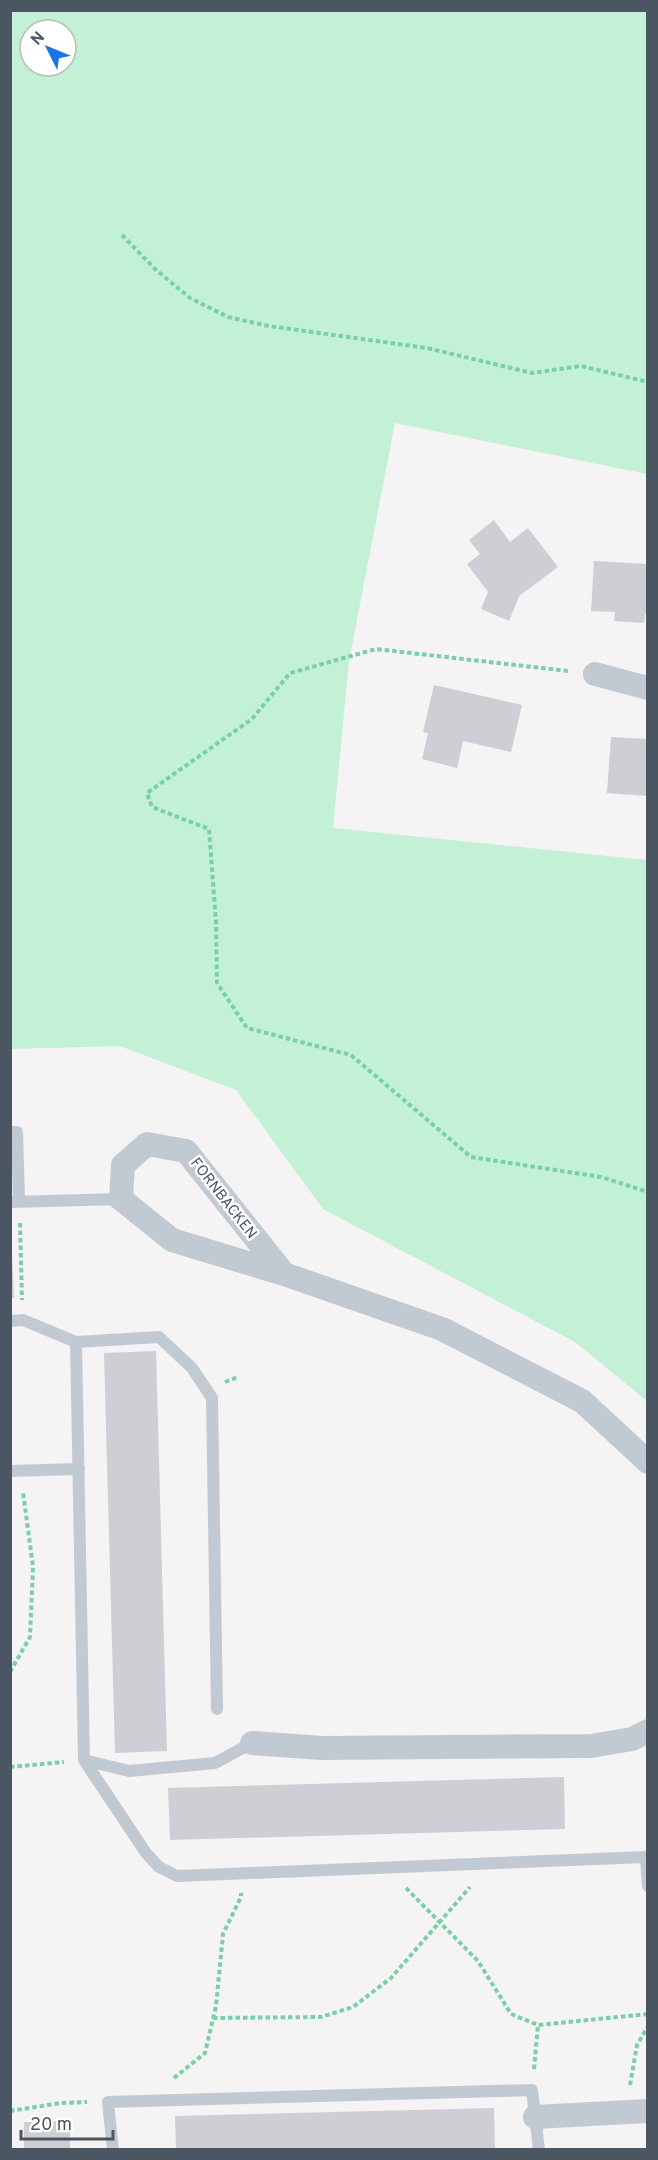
<svg xmlns="http://www.w3.org/2000/svg" width="658" height="2160" font-family="Overpass,sans-serif">
<rect width="100%" height="100%" fill="#f5f3f3"/>
<!-- green -->
<path fill="#c3f1d5" fill-rule="evenodd" d="M 10,11 L 647,11 L 647,474 L 395,423 L 349,661 L 333,828 L 647,860 L 647,1401 L 575,1342 L 323,1209 L 236,1090 L 120,1046 L 11,1049 ZM 30,30 L 66,30 L 66,66 L 30,66 Z"/>
<!-- building -->
<path fill="#cdcfd5" d="M 494,520 L 510,542 L 528,528 L 558,567 L 519,596 L 509,621 L 481,609 L 488,592 L 467,564 L 480,554 L 469,540 Z
M 594,561 L 648,564 L 648,614 L 645,614 L 644,623 L 614,621 L 615,612 L 591,611 Z
M 434,685 L 522,705 L 511,752 L 463,741 L 457,768 L 422,759 L 428,733 L 423,732 Z
M 611,737 L 648,739 L 648,796 L 607,793 Z
M 10,1254 L 12,1254 L 14,1298 L 10,1298 Z
M 156,1351 L 167,1751 L 115,1753 L 104,1353 Z
M 564,1777 L 565,1829 L 170,1840 L 168,1788 Z
M 494,2108 L 495,2150 L 176,2150 L 175,2116 Z
M 70,2121 L 70,2150 L 24,2150 L 24,2122 Z"/>
<g fill="none" stroke-linecap="round" stroke-linejoin="round">
<!-- path -->
<path stroke="#7ad0a6" stroke-width="4" stroke-dasharray="4.5 3" stroke-linecap="butt" d="M 122,235 L 155,269 L 190,298 L 228,317 L 269,326 L 427,348 L 532,373 L 581,366 L 648,382
M 568,671 L 376,649 L 290,673 L 252,719 L 147,793 L 152,807 L 209,829 L 216,922 L 217,983 L 247,1028 L 351,1055 L 471,1157 L 601,1177 L 648,1192
M 20,1223 L 22,1300
M 225,1382 L 238,1377
M 10,1672 L 30,1637 L 33,1567 L 23,1492
M 10,1767 L 64,1762
M 406,1888 L 478,1961 L 511,2014 L 538,2025
M 213,2018 L 321,2017 L 353,2007 L 391,1978 L 470,1887
M 534,2069 L 538,2025 L 648,2014
M 174,2078 L 205,2053 L 216,2006 L 223,1934 L 241,1897 L 241,1893
M 630,2085 L 637,2045 L 648,2026
M 10,2111 L 61,2103 L 87,2102"/>
<!-- service -->
<path stroke="#c1cad2" stroke-width="12" d="M 10,1132 L 17,1132 L 19,1201
M 10,1202 L 121,1199
M 10,1321 L 23,1320 L 76,1342 L 159,1337 L 192,1368 L 212,1398 L 217,1709
M 76,1342 L 84,1760 L 146,1853 L 159,1867 L 177,1876 L 646,1857 L 648,1886
M 10,1471 L 79,1469
M 84,1760 L 129,1771 L 215,1763 L 252,1743
M 113,2150 L 108,2102 L 532,2090 L 539,2150"/>
<!-- minor -->
<path stroke="#c1cad2" stroke-width="24" d="M 595,674 L 648,688
M 284,1274 L 186,1151 L 147,1144 L 123,1165 L 121,1199 L 172,1240 L 284,1274 L 442,1329 L 582,1401 L 648,1462
M 252,1743 L 322,1748 L 591,1746 L 632,1739 L 648,1731
M 535,2117 L 648,2111"/>
</g>
<g text-anchor="middle" stroke-width="5" stroke-linejoin="round" paint-order="stroke">
<!-- street labels -->
<g font-size="15" fill="#4a5661" stroke="#fff">
<text transform="translate(224 1198) rotate(52)" y="5">FORNBACKEN</text>
</g>
</g>
<!-- border -->
<rect width="658" height="2160" fill="none" stroke="#4a5661" stroke-width="24"/>
<!-- north arrow -->
<g transform="translate(48 48) rotate(313)"><circle r="28" fill="#ffffff" stroke="#b7bbc0" stroke-width="1.5"/>
<path d="M0-4.5L10 22L0 15L-10 22Z" fill="#1a73e8"/>
<text y="-9" font-size="16" font-weight="bold" text-anchor="middle" fill="#4a5661">N</text>
</g>
<!-- scale -->
<path d="M21 2130v9h92v-9" fill="none" stroke="#4a5661" stroke-width="3"/>
<text x="30" y="2130" font-size="18" fill="#4a5661" stroke="#ffffff" stroke-width="4.5" paint-order="stroke">20 m</text>
</svg>
